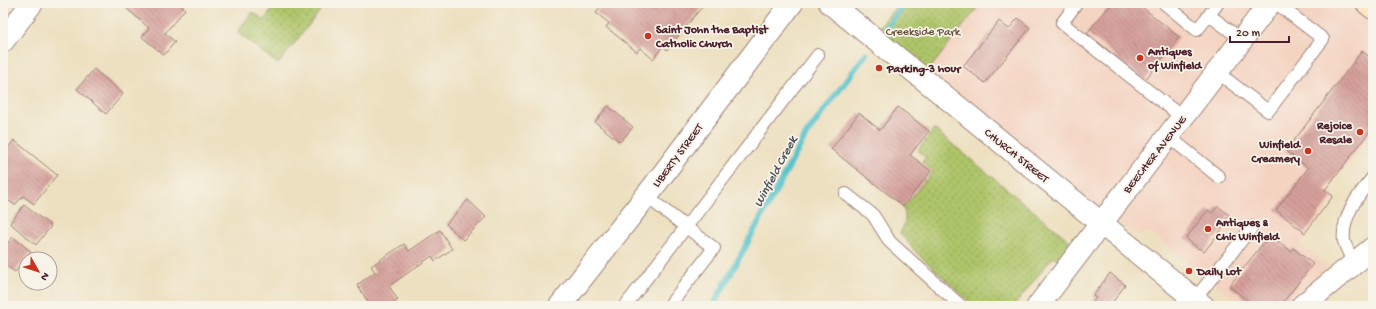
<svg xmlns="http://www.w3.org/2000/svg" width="1376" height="309" font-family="'Gochi Hand',sans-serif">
<defs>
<pattern id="green-dots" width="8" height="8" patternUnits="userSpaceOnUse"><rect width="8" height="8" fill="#aec569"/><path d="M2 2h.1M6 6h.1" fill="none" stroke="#909f57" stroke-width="1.8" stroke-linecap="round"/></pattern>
<pattern id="building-back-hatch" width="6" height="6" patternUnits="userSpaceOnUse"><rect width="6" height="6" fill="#d6a09b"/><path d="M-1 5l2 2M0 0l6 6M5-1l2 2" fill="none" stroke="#b0827f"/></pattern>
</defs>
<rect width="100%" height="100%" fill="#f7f3e8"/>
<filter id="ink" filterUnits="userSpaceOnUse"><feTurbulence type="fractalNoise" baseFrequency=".025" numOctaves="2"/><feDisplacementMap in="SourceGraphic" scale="8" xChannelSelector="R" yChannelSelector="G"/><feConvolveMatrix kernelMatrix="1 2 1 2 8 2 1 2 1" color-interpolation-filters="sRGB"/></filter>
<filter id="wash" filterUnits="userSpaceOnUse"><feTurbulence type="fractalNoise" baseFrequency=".012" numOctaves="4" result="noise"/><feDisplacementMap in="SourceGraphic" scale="16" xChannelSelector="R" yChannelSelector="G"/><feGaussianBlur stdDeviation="0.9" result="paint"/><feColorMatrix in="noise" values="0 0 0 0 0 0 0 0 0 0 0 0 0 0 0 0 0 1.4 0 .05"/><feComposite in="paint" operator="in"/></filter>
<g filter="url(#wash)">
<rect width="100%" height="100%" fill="#ede0c0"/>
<!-- built -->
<path fill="#f4d3c1" d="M 981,3 L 1262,3 L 1103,211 L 974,105 L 928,71 Z
M 1283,3 L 1351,3 L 1373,20 L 1373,131 L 1328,190 L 1336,197 L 1300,244 L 1331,269 L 1286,306 L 1243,306 L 1150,232 L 1135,235 L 1115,219 Z"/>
<!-- green -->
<path fill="url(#green-dots)" stroke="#7c724a" d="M 277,3 L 326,3 L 278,64 L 237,32 L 253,12 L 264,20 Z
M 899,3 L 981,3 L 928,71 L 876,31 Z
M 934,129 L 1071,242 L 1063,254 L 1051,259 L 1014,306 L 974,306 L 917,253 L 900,233 C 905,224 907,218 903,208 L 933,171 L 922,162 L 926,157 L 918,150 Z"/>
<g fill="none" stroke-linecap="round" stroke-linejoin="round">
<!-- stream -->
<path stroke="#57c4cd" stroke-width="6" d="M 886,28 L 905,3
M 713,306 L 806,135 L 866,54"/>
</g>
<g id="blocks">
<!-- building -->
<path fill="url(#building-back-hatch)" d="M 128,3 L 178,3 L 185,9 L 165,33 L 175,42 L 164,55 L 142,37 L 149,28 L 125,7 Z
M 603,3 L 705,3 L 667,50 L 663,46 L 653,59 L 640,48 L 637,52 L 606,27 L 609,23 L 596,13 Z
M 1112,3 L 1137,3 L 1179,37 L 1145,80 L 1087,33 Z
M 1018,18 L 1030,28 L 985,83 L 963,66 L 999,21 L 1009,29 Z
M 1362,51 L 1373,60 L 1373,127 L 1325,190 L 1333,196 L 1305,233 L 1276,210 L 1308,168 L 1286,151 Z
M 94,69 L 123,94 L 106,114 L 77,89 Z
M 608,106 L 633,127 L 620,142 L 595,122 Z
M 898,107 L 929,131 L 910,155 L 931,171 L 903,206 L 831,149 L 859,113 L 880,130 Z
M 14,140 L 57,175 L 34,204 L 23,196 L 15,205 L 3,197 L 3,186 L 4,185 L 3,184 L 3,172 L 7,167 L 3,164 L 3,155 Z
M 468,200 L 486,217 L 463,240 L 446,224 Z
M 24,205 L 51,226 L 36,245 L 10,223 Z
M 1218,206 L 1229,215 L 1224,222 L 1226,224 L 1204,252 L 1199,248 L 1198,249 L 1186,238 L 1208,210 L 1212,213 Z
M 440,230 L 452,249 L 435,261 L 432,256 L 389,286 L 398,300 L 390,306 L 371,306 L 357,285 L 375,272 L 371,266 L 404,244 L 409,251 Z
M 1270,235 L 1291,251 L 1293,248 L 1313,264 L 1280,306 L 1255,306 L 1229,286 Z
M 13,237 L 31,252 L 15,272 L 3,263 L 3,249 Z
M 1110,273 L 1125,285 L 1110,306 L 1089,306 L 1096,298 L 1093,296 Z"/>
</g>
</g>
<g filter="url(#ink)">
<use href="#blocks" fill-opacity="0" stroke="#9c8076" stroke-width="1"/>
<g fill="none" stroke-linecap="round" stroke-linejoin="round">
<!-- lane casing -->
<g stroke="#9c8076" stroke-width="14">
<path id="lane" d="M 1077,3 L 1062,23 L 1182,117
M 1164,3 L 1197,30 L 1209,15 L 1241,39
M 1209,15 L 1218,3
M 1217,72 L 1268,111 L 1323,39 L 1276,3
M 1168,136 L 1219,177
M 846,194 L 873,215 L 890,242 L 961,306
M 646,196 L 686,227 L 818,55
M 1354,264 C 1351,257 1346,248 1344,241 C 1341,217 1359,194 1373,177
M 1195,299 L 1252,227
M 625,306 L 686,227 L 714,248 L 669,306
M 1180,306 L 1189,295"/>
</g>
<!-- street casing -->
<g stroke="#9c8076" stroke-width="24">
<path id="street" d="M 830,3 L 1203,306
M 3,41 L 32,3
M 560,306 L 654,186 L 792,3
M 1038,306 L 1270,3
M 1302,306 L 1373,248"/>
</g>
<!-- secondary casing -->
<g stroke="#9c8076" stroke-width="24">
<path id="secondary" d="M 1367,3 L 1373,8"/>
</g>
<!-- lane -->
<use href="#lane" stroke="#fff" stroke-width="12"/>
<!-- street -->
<use href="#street" stroke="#fff" stroke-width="22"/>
<!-- secondary -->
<use href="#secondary" stroke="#fbe7c3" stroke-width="22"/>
</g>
</g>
<!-- markers -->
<g fill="#c8321e" stroke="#f7f3e8" stroke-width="1.5">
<circle cx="648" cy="36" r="4"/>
<circle cx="1140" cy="58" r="4"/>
<circle cx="879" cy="68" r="4"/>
<circle cx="1360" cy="132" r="4"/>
<circle cx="1308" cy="151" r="4"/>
<circle cx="1208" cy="229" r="4"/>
<circle cx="1189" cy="271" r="4"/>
</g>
<g text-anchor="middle" stroke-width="3.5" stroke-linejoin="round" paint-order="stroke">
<!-- poi labels -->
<g font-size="12" font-weight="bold" fill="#4a1f2b" stroke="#f7f3e8" text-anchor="start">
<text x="656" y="33">Saint John the Baptist<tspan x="656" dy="14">Catholic Church</tspan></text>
<text x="1148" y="55">Antiques<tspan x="1148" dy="14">of Winfield</tspan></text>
<text x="887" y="72">Parking-3 hour</text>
<text x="1352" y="129" text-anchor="end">Rejoice<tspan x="1352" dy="14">Resale</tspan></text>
<text x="1300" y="148" text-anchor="end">Winfield<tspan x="1300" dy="14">Creamery</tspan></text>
<text x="1216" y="226">Antiques &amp;<tspan x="1216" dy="14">Chic Winfield</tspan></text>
<text x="1197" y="275">Daily Lot</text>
</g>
<!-- park labels -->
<g font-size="12" fill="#68513e" stroke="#f7f3e8">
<text x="923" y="35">Creekside Park</text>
</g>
<!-- street labels -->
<g font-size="12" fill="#4a1f2b" stroke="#f7f3e8">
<text transform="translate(1154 154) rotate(-52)" y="4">BEECHER AVENUE</text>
<text transform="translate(677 155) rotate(-53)" y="4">LIBERTY STREET</text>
<text transform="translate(1017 155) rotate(39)" y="4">CHURCH STREET</text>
</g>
<!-- water labels -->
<g font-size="13" font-style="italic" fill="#4e515c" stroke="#f7f3e8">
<text transform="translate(774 171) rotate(-62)" y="5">Winfield Creek</text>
</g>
</g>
<!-- margin -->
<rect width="1376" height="309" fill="none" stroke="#f7f3e8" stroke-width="16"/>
<!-- north arrow -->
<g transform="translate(38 271) rotate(129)"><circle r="19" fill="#f7f3e8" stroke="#b29e9c"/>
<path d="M0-3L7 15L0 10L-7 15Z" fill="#c8321e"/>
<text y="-6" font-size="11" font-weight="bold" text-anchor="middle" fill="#4a1f2b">N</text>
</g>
<!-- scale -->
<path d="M1230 36v6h59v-6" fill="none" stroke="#4a1f2b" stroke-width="2"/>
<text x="1236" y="36" font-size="12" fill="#4a1f2b" stroke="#f7f3e8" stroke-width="3" paint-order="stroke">20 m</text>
</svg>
